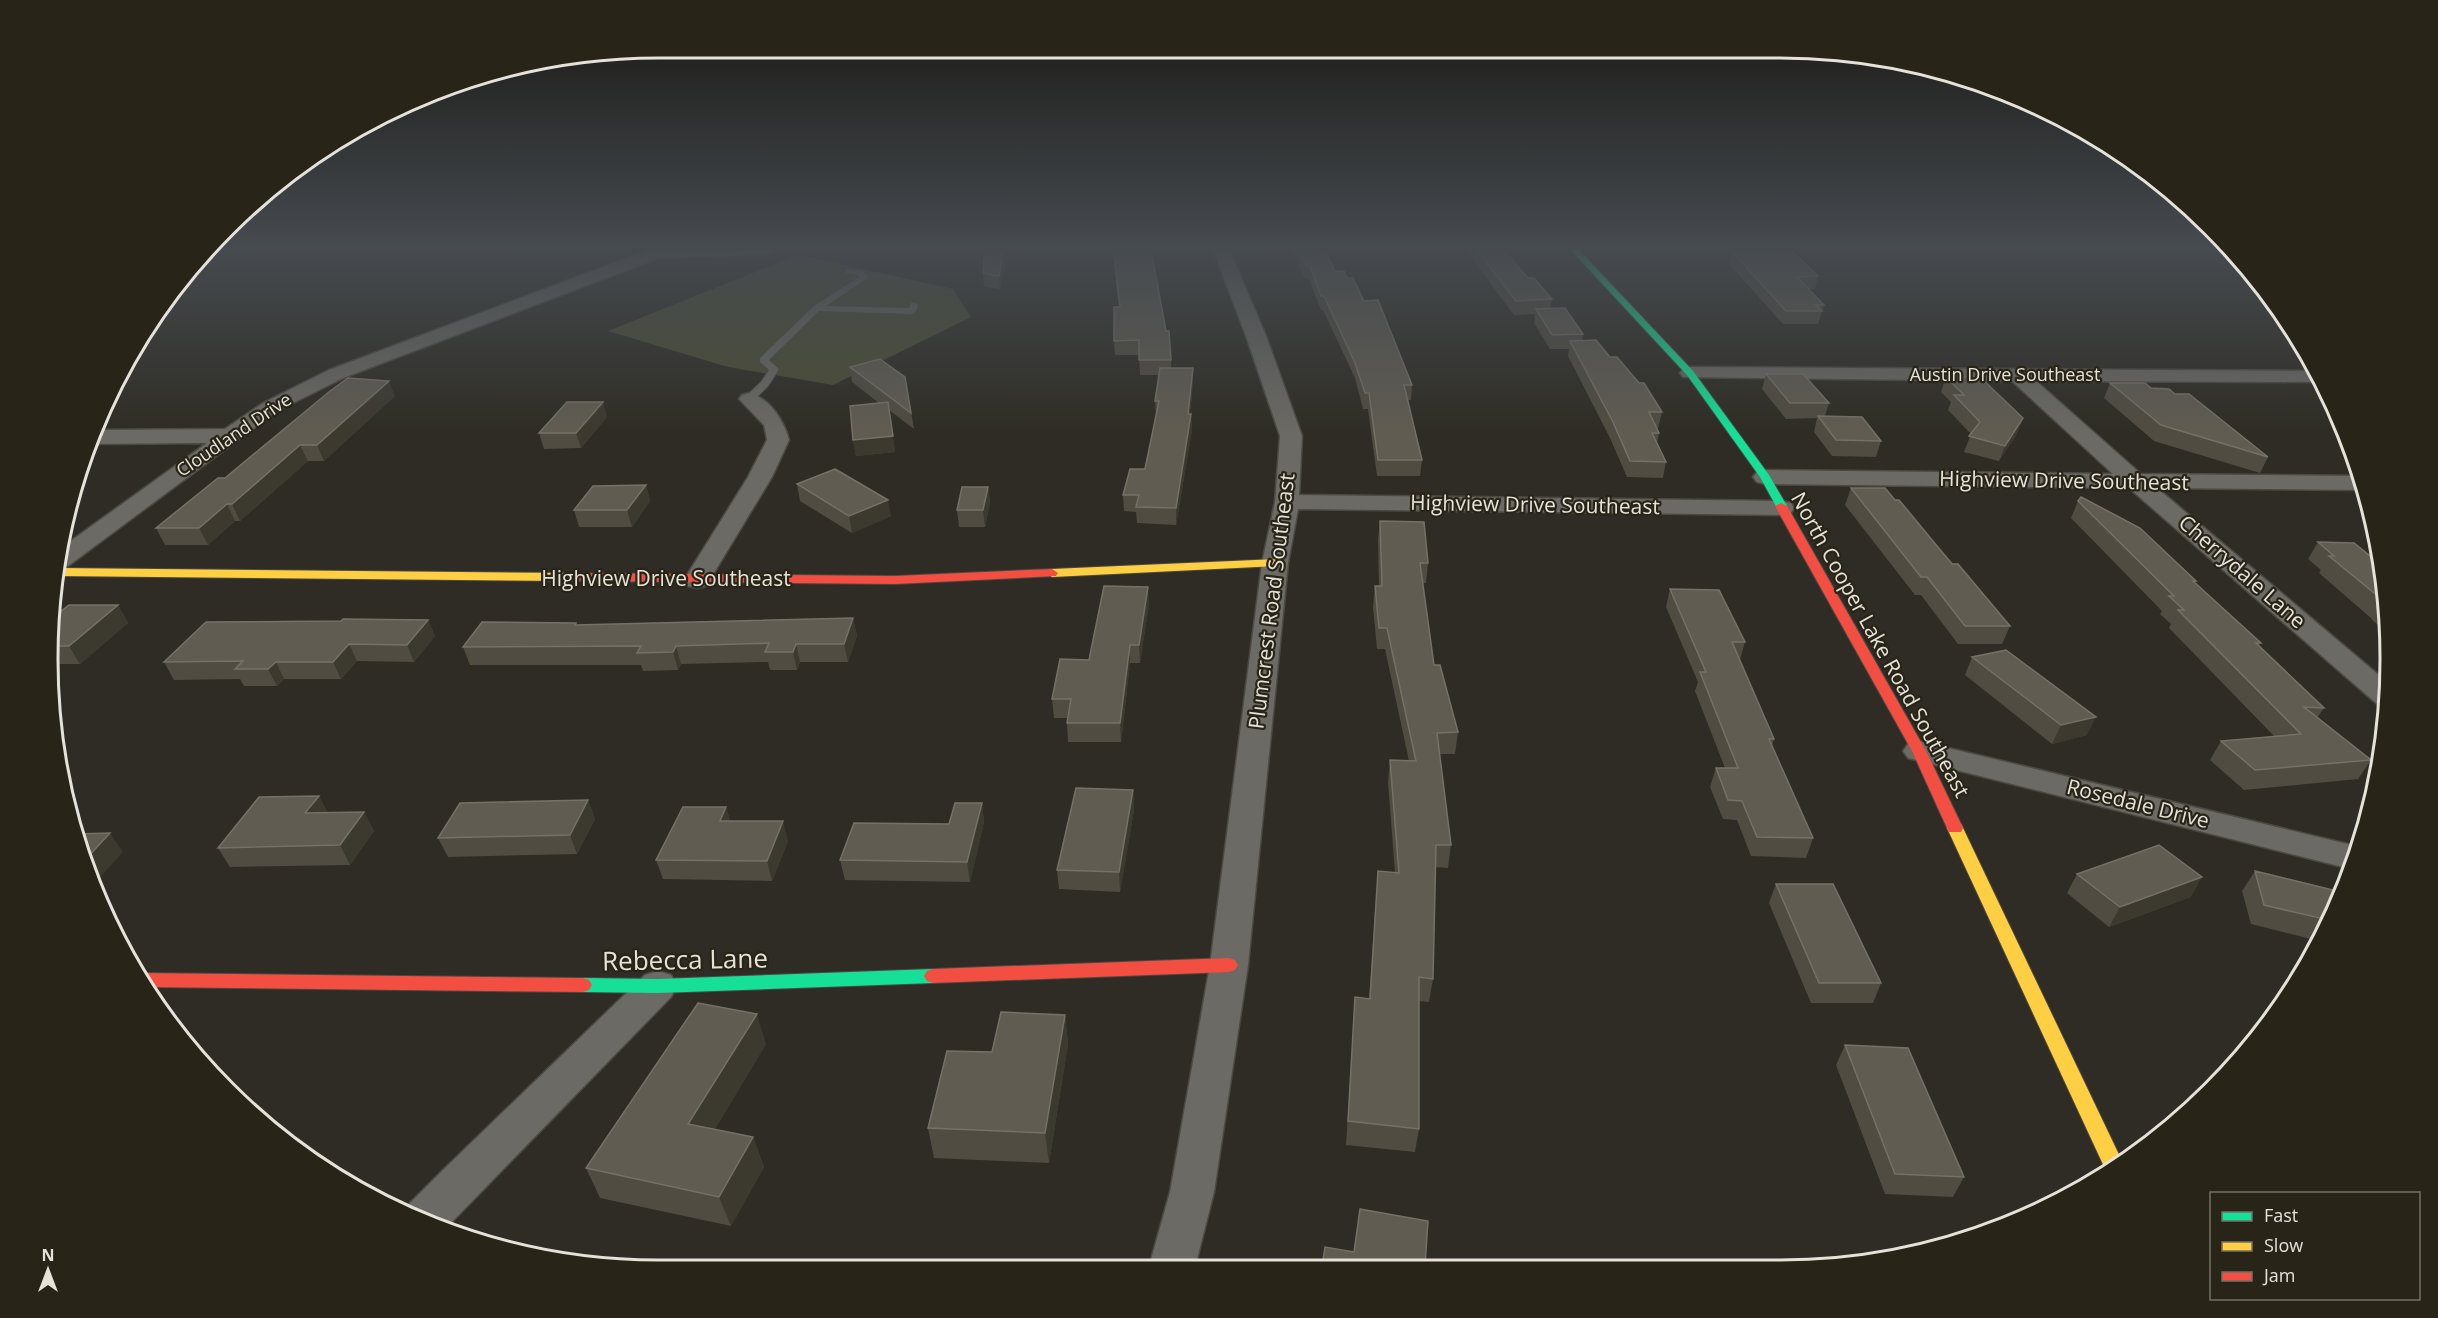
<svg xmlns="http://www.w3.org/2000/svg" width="2438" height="1318" font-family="'Open Sans',sans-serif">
<rect width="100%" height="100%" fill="#2e2c24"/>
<!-- green -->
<path fill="#4b4d34" d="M 798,255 L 953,289 L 971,317 L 833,385 L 728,367 L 608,331 Z"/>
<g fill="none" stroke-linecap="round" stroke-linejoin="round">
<!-- lane casing -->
<g stroke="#4b4942" stroke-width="2">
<path id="lane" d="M 845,269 L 864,271 L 868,278 L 826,306 L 909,308 L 911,303 L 914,302 L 918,305 L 916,311 L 912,314 L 819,311 L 769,360 L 779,369 L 768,386 L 753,401 L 745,401 L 745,397 L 761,382 L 769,370 L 760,362 L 760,358 L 814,306 L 859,277 L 858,275 L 845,273 Z"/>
</g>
<!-- street casing -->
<g stroke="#4b4942" stroke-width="3">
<path id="street" d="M 651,249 L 779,249 L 771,254 L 659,258 L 343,378 L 277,411 L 68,566 L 58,568 L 61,548 L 207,443 L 91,444 L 88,443 L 93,430 L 225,429 L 263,403 L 329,370 Z
M 1213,249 L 1229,249 L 1266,336 L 1302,436 L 1299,495 L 1782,501 L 1791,503 L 1794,508 L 1791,513 L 1782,515 L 1298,509 L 1288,563 L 1248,965 L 1214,1192 L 1195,1267 L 1149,1267 L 1170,1192 L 1210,965 L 1262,563 L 1275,502 L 1280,436 L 1246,336 Z
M 1690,367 L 2316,371 L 2323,382 L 2036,381 L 2141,474 L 2360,476 L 2365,490 L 2157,488 L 2387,682 L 2386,706 L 2376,703 L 2129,488 L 1765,484 L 1757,482 L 1753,477 L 1757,472 L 1765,470 L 2113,474 L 2012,381 L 1683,377 L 1680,373 L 1683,369 Z
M 749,393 C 770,398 784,421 789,440 L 772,477 L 706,586 L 697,588 L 688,586 L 684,580 L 748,477 L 767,440 L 764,425 L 739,399 L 742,395 Z
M 1919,741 L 2356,846 L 2360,847 L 2351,869 L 1908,758 L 1903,751 L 1908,744 Z
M 658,971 L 671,975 L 677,986 L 671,997 L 447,1227 L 407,1210 L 410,1203 L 443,1170 L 645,975 Z"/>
</g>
<!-- fast casing -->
<g stroke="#4b4942" stroke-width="2">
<path id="fast" d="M 1570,249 L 1578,249 L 1693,371 L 1769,475 L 1787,506 L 1785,508 L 1777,508 L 1760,477 L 1687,375 Z
M 933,969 L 939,971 L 942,976 L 939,981 L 933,983 L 658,993 L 583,992 L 577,990 L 574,985 L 577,980 L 583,978 L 658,979 Z"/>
</g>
<!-- slow casing -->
<g stroke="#4b4942" stroke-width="2">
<path id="slow" d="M 1275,559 L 1279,560 L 1281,563 L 1279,566 L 1052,577 L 1046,573 L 1052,569 Z
M 58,568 L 570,573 L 576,577 L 570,581 L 57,576 Z
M 1955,823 L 1961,824 L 1963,828 L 2123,1163 L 2107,1173 L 1947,828 L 1949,824 Z"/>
</g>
<!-- jam casing -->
<g stroke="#4b4942" stroke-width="2">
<path id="jam" d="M 1781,503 L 1787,506 L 1926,751 L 1963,828 L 1961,832 L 1949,832 L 1947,828 L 1912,751 L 1775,506 Z
M 1052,569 L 1058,573 L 1056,576 L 895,584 L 570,581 L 564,577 L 570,573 L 895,576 Z
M 1229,958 L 1235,960 L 1238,965 L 1235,970 L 1229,972 L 933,983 L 927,981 L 924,976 L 927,971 L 933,969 Z
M 141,973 L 583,978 L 589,980 L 592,985 L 589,990 L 583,992 L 145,987 L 138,974 Z"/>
</g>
<!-- lane -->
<use href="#lane" fill="#6b6a64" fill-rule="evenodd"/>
<!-- street -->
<use href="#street" fill="#6b6a64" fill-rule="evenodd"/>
<!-- fast -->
<use href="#fast" fill="#16e098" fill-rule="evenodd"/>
<!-- slow -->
<use href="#slow" fill="#ffcf43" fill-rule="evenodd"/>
<!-- jam -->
<use href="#jam" fill="#f24e42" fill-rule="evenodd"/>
</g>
<!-- wall -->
<path fill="#504c41" d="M 985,249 L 1008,249 L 1000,289 L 984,287 L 983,273 Z
M 1113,249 L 1171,360 L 1171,368 L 1193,368 L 1193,383 L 1190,414 L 1191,414 L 1192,430 L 1176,525 L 1137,523 L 1136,512 L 1124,511 L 1123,495 L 1145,469 L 1156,417 L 1155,401 L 1159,375 L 1140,375 L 1139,355 L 1115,355 L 1114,341 L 1119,307 Z
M 1292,249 L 1324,249 L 1335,271 L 1347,278 L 1364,301 L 1412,385 L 1411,400 L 1408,400 L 1422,460 L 1420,476 L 1377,476 L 1368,409 L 1363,409 L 1355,378 L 1323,310 L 1321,310 L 1309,279 L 1305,279 Z
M 1465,249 L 1503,249 L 1528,278 L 1552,299 L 1550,308 L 1583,334 L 1582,341 L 1610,357 L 1662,412 L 1658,428 L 1656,428 L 1659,433 L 1657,443 L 1666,462 L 1663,478 L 1627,477 L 1610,438 L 1568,356 L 1569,349 L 1550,349 L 1534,323 L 1535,314 L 1514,315 Z
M 1732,252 L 1818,276 L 1815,289 L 1808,289 L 1824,305 L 1818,324 L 1783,324 L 1729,264 Z
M 850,367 L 905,377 L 914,429 L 889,410 L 895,452 L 856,456 L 853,440 L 879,403 L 852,382 Z
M 1766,374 L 1829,403 L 1825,416 L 1881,441 L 1876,457 L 1832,456 L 1814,432 L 1817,418 L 1786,419 L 1762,389 Z
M 1946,377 L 2017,434 L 1999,461 L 1964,452 L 1971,434 L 1948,410 L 1951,402 L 1941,392 Z
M 2110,383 L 2151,388 L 2175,394 L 2268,457 L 2260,473 L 2154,441 L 2104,398 Z
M 395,396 L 324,461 L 308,461 L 240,521 L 235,521 L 208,545 L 165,545 L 156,528 L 225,478 Z
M 607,417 L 581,448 L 544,449 L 539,433 Z
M 797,484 L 891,516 L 852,533 L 800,501 Z
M 646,485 L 650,501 L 632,527 L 579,527 L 574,510 Z
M 988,487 L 990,503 L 985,527 L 959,527 L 957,510 Z
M 1851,488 L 1895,500 L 2010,626 L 2002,644 L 1958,644 L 1921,595 L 1915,595 L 1845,505 Z
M 2078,501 L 2196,581 L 2195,583 L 2261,643 L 2259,646 L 2324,708 L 2317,718 L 2371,760 L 2358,779 L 2244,790 L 2210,760 L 2221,741 L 2274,736 L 2169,628 L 2171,624 L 2160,614 L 2162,611 L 2071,518 Z
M 1380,521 L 1428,563 L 1426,583 L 1422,583 L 1434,665 L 1458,732 L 1455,754 L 1439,754 L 1451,845 L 1448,868 L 1435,867 L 1433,979 L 1429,1002 L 1419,1001 L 1419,1129 L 1415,1152 L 1346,1145 L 1355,997 L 1369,999 L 1378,871 L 1395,873 L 1388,782 L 1390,760 L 1409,761 L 1385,649 L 1377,649 L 1373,607 L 1375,586 L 1379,586 L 1378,540 Z
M 2318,542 L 2380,564 L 2389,619 L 2388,634 L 2372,620 L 2372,619 L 2319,573 L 2321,570 L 2308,559 Z
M 1670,589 L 1745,642 L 1740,660 L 1774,739 L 1772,746 L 1813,838 L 1806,858 L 1751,856 L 1737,820 L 1723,819 L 1710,787 L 1716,768 L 1725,768 L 1695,691 L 1698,682 L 1666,607 Z
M 1149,604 L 1140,663 L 1130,663 L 1121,742 L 1068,742 L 1067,723 L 1068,718 L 1054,718 L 1052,699 L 1089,660 Z
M 118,605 L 128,623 L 80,664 L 49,664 L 49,620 Z
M 853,618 L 857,636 L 848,662 L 800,662 L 797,670 L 770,670 L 768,662 L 681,664 L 678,670 L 643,671 L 641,665 L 470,665 L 463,647 L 577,625 Z
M 428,620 L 435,636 L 414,662 L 357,661 L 341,679 L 284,679 L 277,686 L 244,686 L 240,679 L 174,680 L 164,662 Z
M 1972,657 L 2087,735 L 2052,744 L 1965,675 Z
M 1133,790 L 1134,810 L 1120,892 L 1059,889 L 1057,870 Z
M 319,796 L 327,812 L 364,812 L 374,831 L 350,865 L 230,867 L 218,848 Z
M 588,800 L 595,819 L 577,854 L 448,857 L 438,838 Z
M 982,803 L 984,822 L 970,882 L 845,880 L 840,860 L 949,824 Z
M 726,807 L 730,821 L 788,841 L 772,881 L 663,879 L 656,860 Z
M 2255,871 L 2341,892 L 2319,941 L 2251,924 L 2242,891 Z
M 2077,874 L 2191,897 L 2109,927 L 2067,893 Z
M 1776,884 L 1881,983 L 1873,1003 L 1811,1003 L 1769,903 Z
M 1065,1015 L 1068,1044 L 1049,1163 L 934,1158 L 928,1128 L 992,1052 Z
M 766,1044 L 715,1129 L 753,1137 L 764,1167 L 731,1226 L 600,1198 L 586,1168 Z
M 1845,1045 L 1964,1177 L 1953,1197 L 1885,1194 L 1836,1065 Z"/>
<!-- shaded-wall -->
<path fill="#3c392f" d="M 1004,249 L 1008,249 L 1000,289 L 999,276 Z
M 1193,368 L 1193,383 L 1188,430 L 1188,414 Z
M 389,381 L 395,396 L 324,461 L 317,445 Z
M 603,402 L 607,417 L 581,448 L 576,433 Z
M 888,402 L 895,452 L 856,456 L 853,440 Z
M 1191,414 L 1192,430 L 1176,525 L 1176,508 Z
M 2023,418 L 2017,434 L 1999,461 L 2005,446 Z
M 300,445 L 308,461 L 240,521 L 232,504 Z
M 646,485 L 650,501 L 632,527 L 627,510 Z
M 988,487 L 990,503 L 985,527 L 983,510 Z
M 888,500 L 891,516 L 852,533 L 849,516 Z
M 227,504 L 235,521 L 208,545 L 199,528 Z
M 1148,587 L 1149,604 L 1140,663 L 1139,645 Z
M 118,605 L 128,623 L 80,664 L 69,646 Z
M 853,618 L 857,636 L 848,662 L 844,644 Z
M 428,620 L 435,636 L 414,662 L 407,645 Z
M 349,644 L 357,661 L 341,679 L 333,662 Z
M 796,644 L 800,662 L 797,670 L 793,652 Z
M 1130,645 L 1130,663 L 1121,742 L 1120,723 Z
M 676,646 L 681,664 L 678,670 L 673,652 Z
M 276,662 L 284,679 L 277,686 L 268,669 Z
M 2096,717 L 2087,735 L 2052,744 L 2061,725 Z
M 1133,790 L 1134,810 L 1120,892 L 1119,872 Z
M 319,796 L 329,815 L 305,813 Z
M 588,800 L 595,819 L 577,854 L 570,835 Z
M 982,803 L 984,822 L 970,882 L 967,862 Z
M 726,807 L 732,827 L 720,821 Z
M 364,812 L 374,831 L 350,865 L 340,845 Z
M 77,821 L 90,840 L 80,851 L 72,826 Z
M 783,821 L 788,841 L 772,881 L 767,861 Z
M 110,833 L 123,852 L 92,886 L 84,861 Z
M 2202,877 L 2191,897 L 2109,927 L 2120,907 Z
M 757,1014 L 766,1044 L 700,1154 L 688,1124 Z
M 1065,1015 L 1068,1044 L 1049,1163 L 1045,1133 Z
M 753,1137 L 764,1167 L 731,1226 L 719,1197 Z"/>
<!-- building -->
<path fill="#605c52" stroke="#757167" stroke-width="1.5" d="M 985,249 L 1004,249 L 999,276 L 983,273 Z
M 1113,249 L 1151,249 L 1166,331 L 1169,331 L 1171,360 L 1139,360 L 1139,340 L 1114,341 L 1114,307 L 1120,307 Z
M 1298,249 L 1324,249 L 1335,271 L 1344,271 L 1347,278 L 1353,278 L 1364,301 L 1378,300 L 1412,385 L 1404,385 L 1422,460 L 1378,460 L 1369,393 L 1365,393 L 1355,363 L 1324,296 L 1321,296 L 1310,266 L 1306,266 Z
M 1476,249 L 1503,249 L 1528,278 L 1534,278 L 1552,299 L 1516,301 Z
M 1732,252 L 1793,252 L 1818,276 L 1797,277 L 1824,305 L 1816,305 L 1822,311 L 1786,311 Z
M 1565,308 L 1583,334 L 1552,335 L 1536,309 Z
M 1596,340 L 1610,357 L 1617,357 L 1639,383 L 1644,383 L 1662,412 L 1649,412 L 1659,433 L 1652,433 L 1666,462 L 1630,461 L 1613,422 L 1570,341 Z
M 880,359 L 905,377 L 911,413 L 850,367 Z
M 1160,368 L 1193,368 L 1188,414 L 1191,414 L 1176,508 L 1136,507 L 1139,495 L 1123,495 L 1130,469 L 1145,469 L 1159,401 L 1155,401 Z
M 1766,374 L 1803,374 L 1829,403 L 1790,403 Z
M 1946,377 L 1980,377 L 2023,418 L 2005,446 L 1969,436 L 1980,422 L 1954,395 L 1964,395 Z
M 348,378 L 389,381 L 317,445 L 300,445 L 232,504 L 227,504 L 199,528 L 156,528 L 218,478 L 225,478 L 330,391 Z
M 2110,383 L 2145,383 L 2151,388 L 2169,389 L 2175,394 L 2189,394 L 2268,457 L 2161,425 Z
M 567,402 L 603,402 L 576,433 L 539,433 Z
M 888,402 L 893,436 L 853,440 L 850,406 Z
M 1818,416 L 1862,417 L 1881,441 L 1836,440 Z
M 835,469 L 888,500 L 849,516 L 797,484 Z
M 646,485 L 627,510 L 574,510 L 593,486 Z
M 962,487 L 988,487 L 983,510 L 957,510 Z
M 1851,488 L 1885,488 L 1895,500 L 1899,500 L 1952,564 L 1958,564 L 2010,626 L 1965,626 L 1927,577 L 1921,577 Z
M 2081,497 L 2140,528 L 2196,581 L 2193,581 L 2261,643 L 2256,643 L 2324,708 L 2304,707 L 2371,760 L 2255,770 L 2221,741 L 2301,734 L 2178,610 L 2184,610 L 2169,596 L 2174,596 L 2078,501 Z
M 1380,521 L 1424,522 L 1428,563 L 1420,563 L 1434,665 L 1440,665 L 1458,732 L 1437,733 L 1451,845 L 1436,845 L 1433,979 L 1419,977 L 1419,1129 L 1348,1121 L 1355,997 L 1370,999 L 1378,871 L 1399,873 L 1390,760 L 1416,761 L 1387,628 L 1379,628 L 1375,586 L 1382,586 Z
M 2318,542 L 2354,543 L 2380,564 L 2386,606 L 2383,602 L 2385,602 L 2329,556 L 2334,556 Z
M 1104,586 L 1148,587 L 1139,645 L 1130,645 L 1120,723 L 1067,723 L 1071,699 L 1052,699 L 1060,659 L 1089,660 Z
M 1670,589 L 1719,590 L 1745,642 L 1732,642 L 1774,739 L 1769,739 L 1813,838 L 1757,837 L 1742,801 L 1728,800 L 1716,768 L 1738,768 L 1700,672 L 1706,672 Z
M 69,605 L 118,605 L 69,646 L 49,646 L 49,620 Z
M 853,618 L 844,644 L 796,644 L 793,652 L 765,652 L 769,643 L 676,646 L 673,652 L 637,653 L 641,646 L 463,647 L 482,622 L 576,623 L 575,625 Z
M 343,619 L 428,620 L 407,645 L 349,644 L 333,662 L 276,662 L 268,669 L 235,669 L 243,661 L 164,662 L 206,622 L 341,621 Z
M 2006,650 L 2096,717 L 2061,725 L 1972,657 Z
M 1076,788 L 1133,790 L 1119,872 L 1057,870 Z
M 319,796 L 305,813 L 364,812 L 340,845 L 218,848 L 259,797 Z
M 588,800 L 570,835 L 438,838 L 460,803 Z
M 955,803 L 982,803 L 967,862 L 840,860 L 854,823 L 949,824 Z
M 683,807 L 726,807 L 720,821 L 783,821 L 767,861 L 656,860 Z
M 70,821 L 77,821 L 72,826 Z
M 110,833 L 84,861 L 74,834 Z
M 2159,845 L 2202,877 L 2120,907 L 2077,874 Z
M 2255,871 L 2341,892 L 2328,920 L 2264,905 Z
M 1776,884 L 1833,884 L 1881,983 L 1819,983 Z
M 698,1003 L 757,1014 L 688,1124 L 753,1137 L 719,1197 L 586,1168 Z
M 1001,1012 L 1065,1015 L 1045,1133 L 928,1128 L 947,1051 L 992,1052 Z
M 1845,1045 L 1908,1048 L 1964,1177 L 1895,1174 Z
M 1360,1209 L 1428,1221 L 1425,1266 L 1322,1266 L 1325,1247 L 1354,1252 Z"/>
<!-- sky -->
<linearGradient id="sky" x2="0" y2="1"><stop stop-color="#191814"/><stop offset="0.57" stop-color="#464b50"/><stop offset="1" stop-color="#464b50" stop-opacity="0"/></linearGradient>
<rect width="2438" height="434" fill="url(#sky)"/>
<g text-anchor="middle" stroke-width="4.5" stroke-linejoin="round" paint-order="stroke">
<!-- far-street labels -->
<g font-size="18" fill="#e4e2d9" stroke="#282417">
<text x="2005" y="381">Austin Drive Southeast</text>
<text transform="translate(234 435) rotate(-34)" y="6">Cloudland Drive</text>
</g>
<!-- street labels -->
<g font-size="21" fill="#e4e2d9" stroke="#282417">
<text transform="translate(2064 481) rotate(1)" y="7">Highview Drive Southeast</text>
<text transform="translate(1535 505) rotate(1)" y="7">Highview Drive Southeast</text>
<text transform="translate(2242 572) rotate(41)" y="7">Cherrydale Lane</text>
<text x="666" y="586">Highview Drive Southeast</text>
<text transform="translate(1272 601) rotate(-83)" y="7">Plumcrest Road Southeast</text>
<text transform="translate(1880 645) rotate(61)" y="7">North Cooper Lake Road Southeast</text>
<text transform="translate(2138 804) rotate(14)" y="7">Rosedale Drive</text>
</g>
<!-- near-street labels -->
<g font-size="26" fill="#e4e2d9" stroke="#282417">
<text transform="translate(685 960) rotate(-1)" y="9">Rebecca Lane</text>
</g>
</g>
<!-- crop -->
<path d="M0 0H2438V1318H0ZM658 58H1780A600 600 0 0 1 2380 658V660A600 600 0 0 1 1780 1260H658A600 600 0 0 1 58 660V658A600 600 0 0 1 658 58Z" fill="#282417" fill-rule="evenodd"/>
<path fill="none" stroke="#e4e2d9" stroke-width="3" d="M658 58H1780A600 600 0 0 1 2380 658V660A600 600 0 0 1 1780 1260H658A600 600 0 0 1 58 660V658A600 600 0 0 1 658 58Z"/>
<!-- legend -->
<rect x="2210" y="1192" width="210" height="108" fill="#282417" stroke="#737065" stroke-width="1.5"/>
<rect x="2222" y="1212" width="30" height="9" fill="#16e098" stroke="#737065" stroke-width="1.5"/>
<text x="2264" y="1222" font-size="18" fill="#e4e2d9">Fast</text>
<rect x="2222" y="1242" width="30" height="9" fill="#ffcf43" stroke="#737065" stroke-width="1.5"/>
<text x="2264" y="1252" font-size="18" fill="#e4e2d9">Slow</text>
<rect x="2222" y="1272" width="30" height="9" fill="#f24e42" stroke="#737065" stroke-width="1.5"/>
<text x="2264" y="1282" font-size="18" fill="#e4e2d9">Jam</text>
<!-- north arrow -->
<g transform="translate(48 1270)" stroke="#282417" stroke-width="4.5" paint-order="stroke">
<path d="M0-4.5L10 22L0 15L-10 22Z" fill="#e4e2d9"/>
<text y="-9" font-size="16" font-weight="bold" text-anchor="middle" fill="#e4e2d9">N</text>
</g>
</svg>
